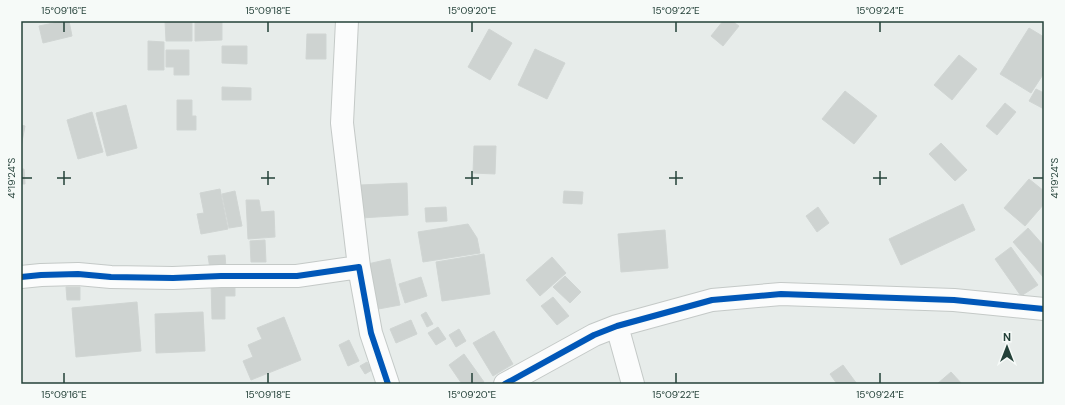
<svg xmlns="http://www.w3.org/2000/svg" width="1065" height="405" font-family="'DM Sans',sans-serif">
<rect width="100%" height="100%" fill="#e7ecea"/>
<!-- building -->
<path fill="#ced3d1" stroke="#d0d5d3" d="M 63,21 L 69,21 L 72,36 L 43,43 L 39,26 Z
M 165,21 L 192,21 L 192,41 L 166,41 Z
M 195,21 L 222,21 L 222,40 L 195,41 Z
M 723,21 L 732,21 L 739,26 L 723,46 L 711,36 Z
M 1029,28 L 1044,37 L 1044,73 L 1031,93 L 1000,74 Z
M 489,29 L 512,43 L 490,80 L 468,67 Z
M 307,34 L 326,34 L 326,59 L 306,59 Z
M 148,41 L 164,42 L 164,70 L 148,70 Z
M 222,46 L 247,46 L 247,64 L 222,63 Z
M 535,49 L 565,63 L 547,99 L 518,85 Z
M 166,50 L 189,50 L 189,75 L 174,75 L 174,67 L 166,67 Z
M 959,55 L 977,69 L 952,100 L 934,85 Z
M 222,87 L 251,88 L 251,100 L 222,100 Z
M 1036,89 L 1044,93 L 1044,109 L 1029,101 Z
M 845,91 L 877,116 L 854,144 L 822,119 Z
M 177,100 L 192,100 L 192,116 L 196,116 L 196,130 L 177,130 Z
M 1005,103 L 1016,112 L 997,135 L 986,126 Z
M 126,105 L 137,148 L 107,156 L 96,113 Z
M 92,112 L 103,152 L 78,159 L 67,120 Z
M 21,125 L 25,126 L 21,147 Z
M 941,143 L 967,170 L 955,181 L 929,154 Z
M 474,146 L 496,146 L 495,174 L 473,173 Z
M 21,169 L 24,169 L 25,184 L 21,184 Z
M 1029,179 L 1044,191 L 1044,204 L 1025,226 L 1004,208 Z
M 407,183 L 408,215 L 361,218 L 360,185 Z
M 220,189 L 228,229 L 201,234 L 197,214 L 204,213 L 200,193 Z
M 235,191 L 242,226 L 229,228 L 222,194 Z
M 564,191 L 583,192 L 582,204 L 563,203 Z
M 246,200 L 259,200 L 261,212 L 274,211 L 275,237 L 248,239 Z
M 963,204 L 975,230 L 901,265 L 889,239 Z
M 446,207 L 447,221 L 426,222 L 425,208 Z
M 818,207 L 829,223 L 817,232 L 806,216 Z
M 468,224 L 477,238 L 480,253 L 423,262 L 418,232 Z
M 1028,228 L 1044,246 L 1044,278 L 1013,242 Z
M 665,230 L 668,268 L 621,272 L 618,234 Z
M 265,240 L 266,262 L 251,262 L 250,241 Z
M 1011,247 L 1038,285 L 1021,296 L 995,259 Z
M 484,254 L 490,294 L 442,301 L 436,262 Z
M 225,255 L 226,268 L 210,269 L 208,256 Z
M 552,257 L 566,273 L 540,296 L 526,280 Z
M 390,259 L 400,305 L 373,310 L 363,265 Z
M 565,276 L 581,292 L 570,303 L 553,287 Z
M 421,277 L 427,296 L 405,303 L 399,284 Z
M 211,282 L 235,282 L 235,296 L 225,296 L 225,319 L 212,319 Z
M 66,287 L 80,287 L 80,300 L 67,300 Z
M 553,297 L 569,316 L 557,325 L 541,306 Z
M 137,302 L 141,351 L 76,357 L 72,308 Z
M 203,312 L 205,351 L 156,353 L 155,314 Z
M 426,312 L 433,324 L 427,327 L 421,315 Z
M 284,317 L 301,360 L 251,380 L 243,361 L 253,357 L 248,345 L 262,339 L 257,328 Z
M 411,320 L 417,334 L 396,343 L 390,329 Z
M 438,327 L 446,339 L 436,345 L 428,333 Z
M 459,329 L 466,341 L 456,347 L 449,335 Z
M 494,331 L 513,364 L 493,376 L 473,343 Z
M 349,340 L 359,361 L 348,366 L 339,345 Z
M 464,354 L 484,382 L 481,384 L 462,384 L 449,365 Z
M 367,362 L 372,370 L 365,374 L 360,366 Z
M 843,365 L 857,384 L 837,384 L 830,374 Z
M 951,372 L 962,384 L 937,384 Z"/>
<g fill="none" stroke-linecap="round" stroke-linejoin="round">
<!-- street casing -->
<g stroke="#c4c9c7" stroke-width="24">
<path id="street" d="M 347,21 L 342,123 L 359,267
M 21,277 L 41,275 L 78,274 L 111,277 L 173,278 L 221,276 L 297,276 L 359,267 L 371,333 L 388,384
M 617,326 L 633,384
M 505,384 L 594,335 L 617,326 L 712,300 L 781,294 L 954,300 L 1044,309"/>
</g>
<!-- street -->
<use href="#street" stroke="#fbfcfc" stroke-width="22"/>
<!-- cycleway casing -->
<g stroke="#f6faf8" stroke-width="8">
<path id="cycleway" d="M 21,277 L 41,275 L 78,274 L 111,277 L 173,278 L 221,276 L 297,276 L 359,267 L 371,333 L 388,384
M 505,384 L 594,335 L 617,326 L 712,300 L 781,294 L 954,300 L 1044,309"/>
</g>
<!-- cycleway -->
<use href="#cycleway" stroke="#0057b8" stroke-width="6"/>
</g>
<!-- ticks -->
<path fill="none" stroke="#244139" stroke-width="1.5" d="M 64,22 L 64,32M 268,22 L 268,32M 472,22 L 472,32M 676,22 L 676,32M 880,22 L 880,32M 64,171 L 64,185M 268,171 L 268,185M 472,171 L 472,185M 676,171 L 676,185M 880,171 L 880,185M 22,178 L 32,178M 57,178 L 71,178M 261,178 L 275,178M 465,178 L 479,178M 669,178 L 683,178M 873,178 L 887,178M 1033,178 L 1043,178M 64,373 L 64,383M 268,373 L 268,383M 472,373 L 472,383M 676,373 L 676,383M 880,373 L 880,383"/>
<!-- border -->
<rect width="1065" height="405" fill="none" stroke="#f6faf8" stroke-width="44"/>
<!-- north arrow -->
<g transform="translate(1007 347)" stroke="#f6faf8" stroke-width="3" paint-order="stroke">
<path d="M0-3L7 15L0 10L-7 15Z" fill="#244139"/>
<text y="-6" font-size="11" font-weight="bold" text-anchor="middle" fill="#244139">N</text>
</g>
<rect x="22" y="22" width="1021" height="361" fill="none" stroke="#244139" stroke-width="1.5"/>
<g font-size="10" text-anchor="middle" fill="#244139">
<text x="64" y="14">15°09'16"E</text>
<text x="268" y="14">15°09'18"E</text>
<text x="472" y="14">15°09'20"E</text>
<text x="676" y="14">15°09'22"E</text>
<text x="880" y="14">15°09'24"E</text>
<text transform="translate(11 178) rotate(-90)" y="4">4°19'24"S</text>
<text transform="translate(1054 178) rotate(-90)" y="4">4°19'24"S</text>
<text x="64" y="398">15°09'16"E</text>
<text x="268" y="398">15°09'18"E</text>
<text x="472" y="398">15°09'20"E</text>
<text x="676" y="398">15°09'22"E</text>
<text x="880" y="398">15°09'24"E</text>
</g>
</svg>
